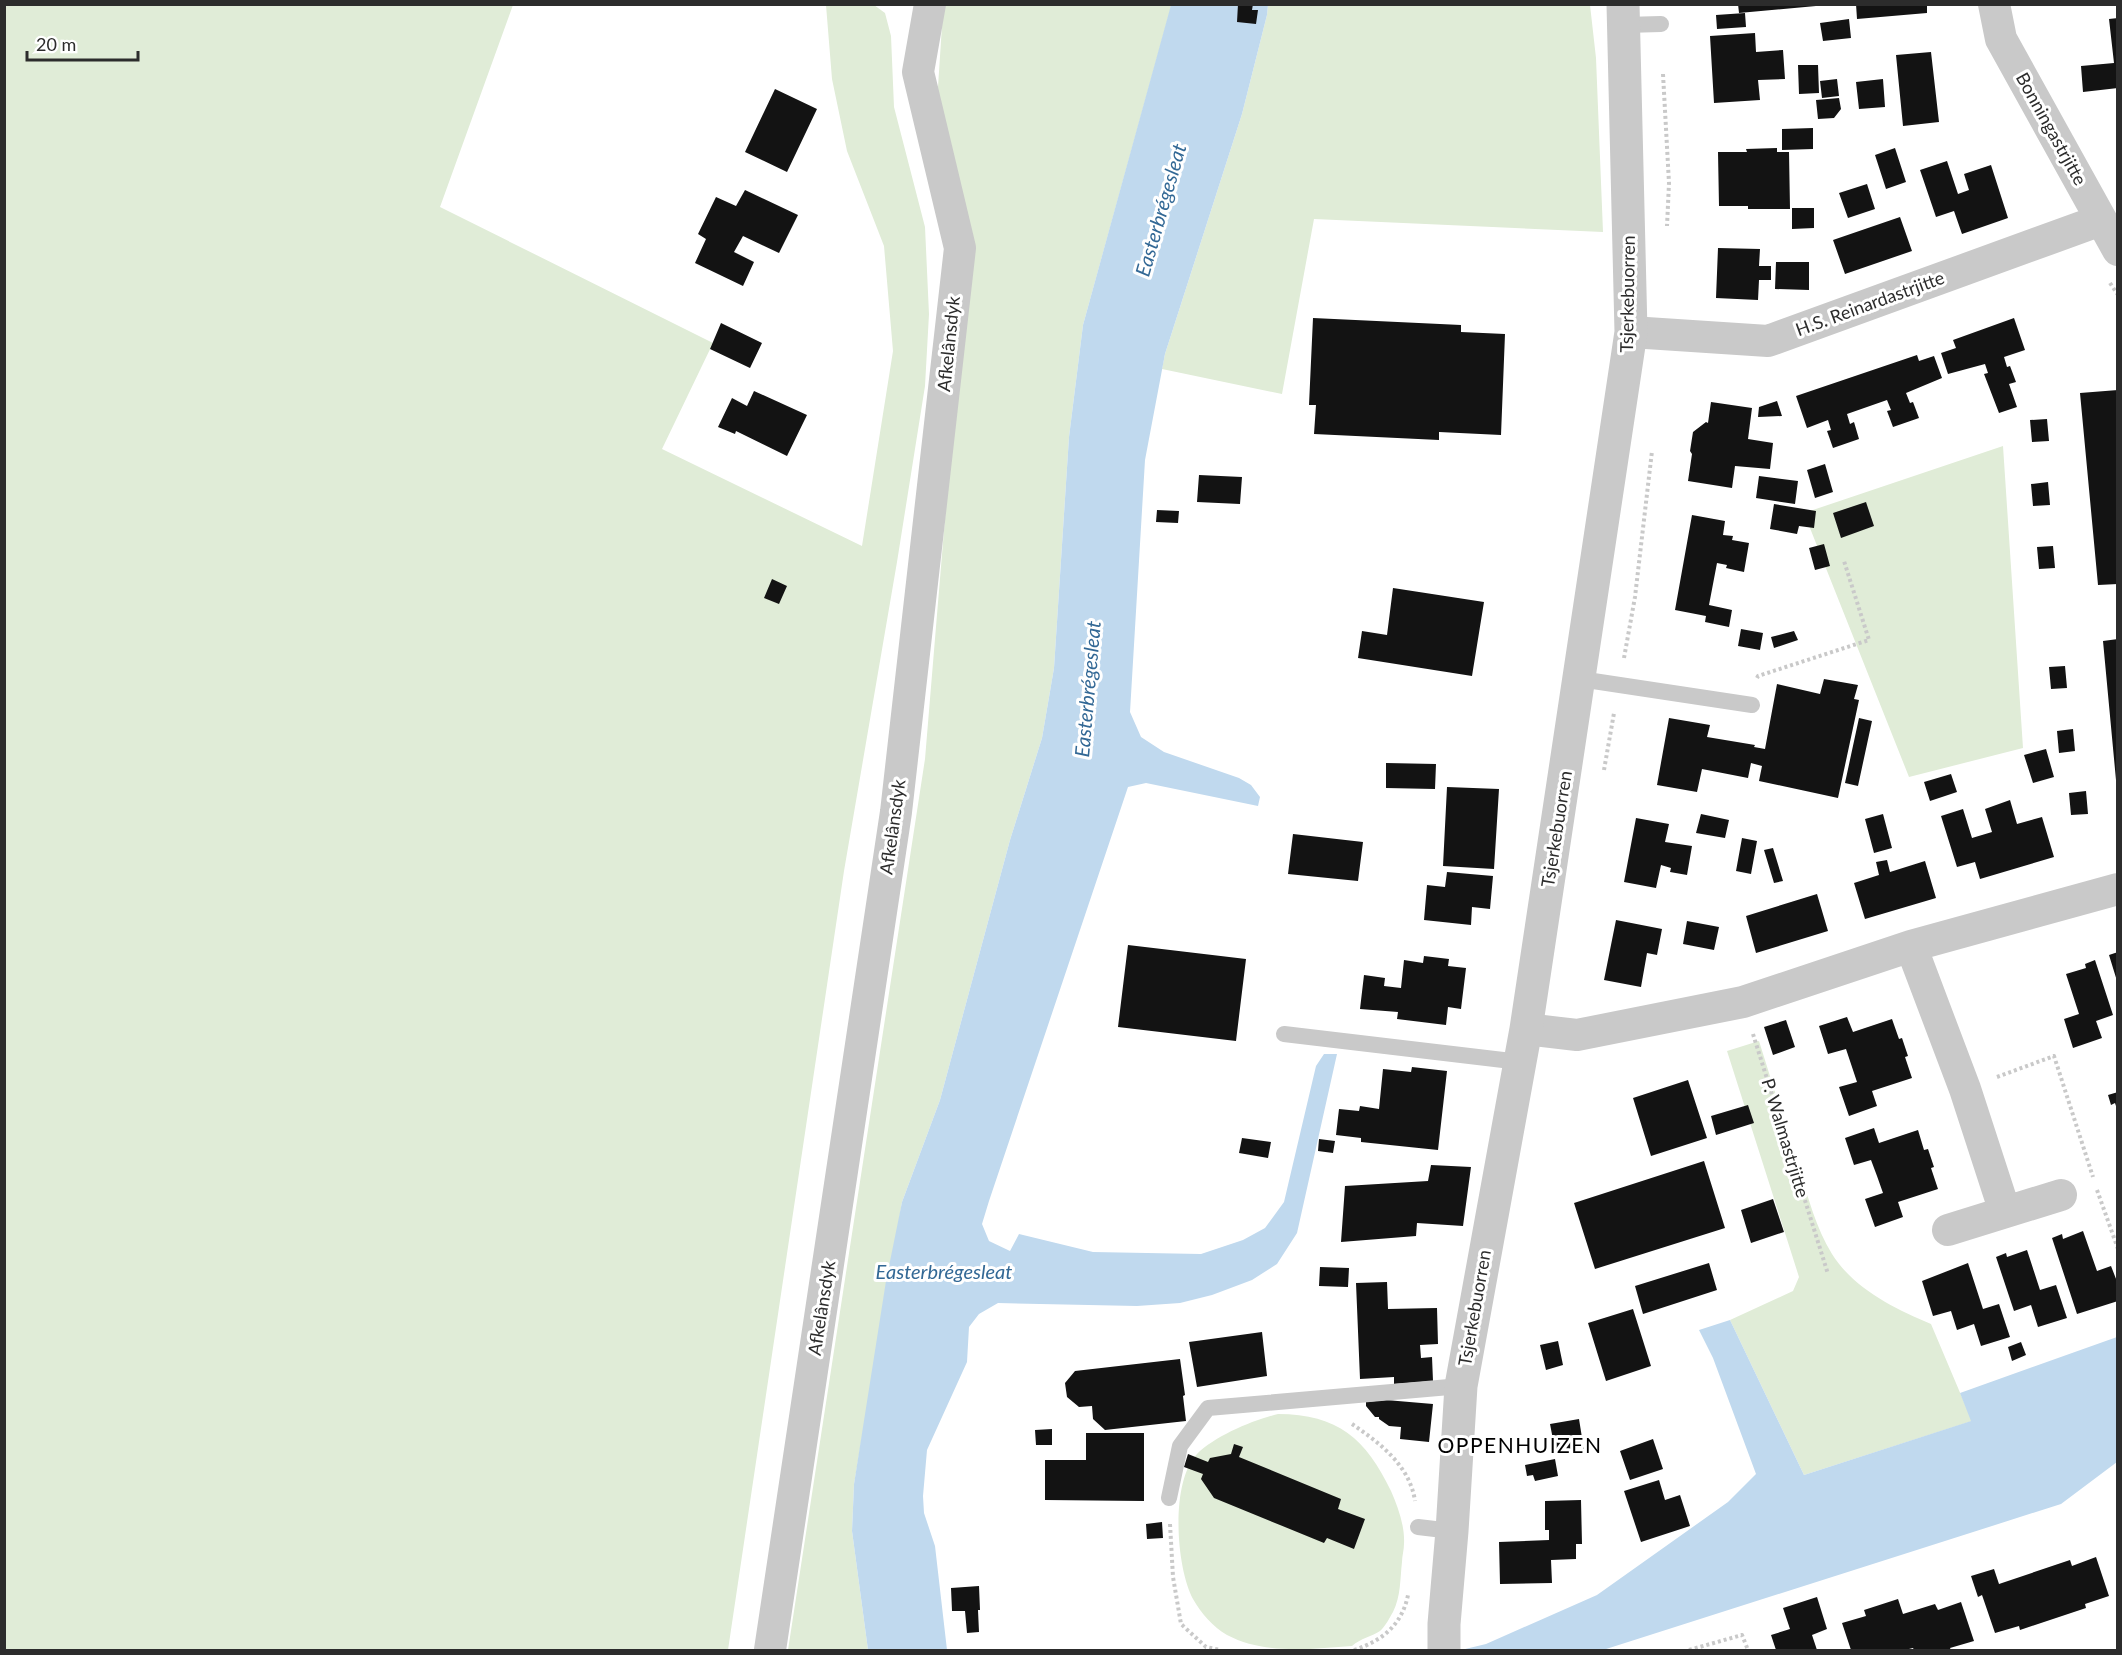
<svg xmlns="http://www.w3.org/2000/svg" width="2122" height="1655" font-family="Lato,sans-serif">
<rect width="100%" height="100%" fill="#fff"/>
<!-- green -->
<path fill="#e0ecd7" d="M 945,4 L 1171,5 L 1171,7 L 1083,325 L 1069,437 L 1054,668 L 1042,738 L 1010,840 L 940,1100 L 902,1202 L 854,1484 L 852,1531 L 868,1650 L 788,1650 L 925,759 L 956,386 L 938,87 L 943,10 Z
M 5,5 L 513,5 L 440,207 L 713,343 L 662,449 L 862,546 L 893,351 L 884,246 L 847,151 L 832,79 L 826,5 L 874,5 L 885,13 L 891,36 L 894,107 L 925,227 L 929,314 L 925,386 L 897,562 L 844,871 L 728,1650 L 5,1650 Z
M 1268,5 L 1590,5 L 1596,58 L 1603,232 L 1314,219 L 1282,394 L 1162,369 L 1165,354 L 1242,114 L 1267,15 Z
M 2003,446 L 2023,748 L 1909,777 L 1804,513 Z
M 1759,1041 C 1772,1083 1786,1126 1799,1168 C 1808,1197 1816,1228 1832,1254 C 1853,1288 1895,1309 1931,1324 L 1972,1421 L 1804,1475 L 1730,1320 L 1793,1291 L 1799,1277 L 1727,1051 Z
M 1278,1414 C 1338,1414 1366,1439 1391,1491 C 1398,1507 1405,1526 1404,1544 C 1404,1550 1402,1556 1402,1562 C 1400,1579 1401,1596 1393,1612 C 1390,1617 1385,1627 1380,1631 C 1371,1637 1361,1638 1352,1646 C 1311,1649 1265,1655 1227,1635 C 1213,1627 1201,1613 1193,1599 C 1176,1567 1170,1482 1197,1454 C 1215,1436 1253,1420 1278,1414 Z"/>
<!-- water -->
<path fill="#c0d9ee" d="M 1171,5 L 1268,5 L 1267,15 L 1242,114 L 1165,354 L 1145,460 L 1130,712 L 1141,737 L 1164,752 L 1239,778 L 1251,785 L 1260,797 L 1258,806 L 1146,783 L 1128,787 L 989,1201 L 982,1224 L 989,1241 L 1010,1251 L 1019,1234 L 1093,1252 L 1201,1254 L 1243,1240 L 1265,1228 L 1284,1202 L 1316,1066 L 1324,1054 L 1337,1054 L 1297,1233 L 1277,1264 L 1252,1280 L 1212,1295 L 1180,1303 L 1137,1306 L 998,1303 L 979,1314 L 969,1327 L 967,1362 L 927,1450 L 923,1496 L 924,1513 L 935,1546 L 947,1650 L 868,1650 L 852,1531 L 854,1484 L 886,1281 L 902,1202 L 940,1100 L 1010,840 L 1042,738 L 1054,668 L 1069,437 L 1083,325 Z
M 1730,1320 L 1804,1475 L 1971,1421 L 1960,1393 L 2117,1337 L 2117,1462 L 2061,1504 L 1603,1650 L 1461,1650 L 1486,1644 L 1597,1595 L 1728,1502 L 1756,1474 L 1713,1358 L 1699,1330 Z"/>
<!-- building -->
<path fill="#131313" d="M 1238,4 L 1253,4 L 1252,10 L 1258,10 L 1256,24 L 1237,22 Z
M 1738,4 L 1815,4 L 1816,6 L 1739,13 Z
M 1856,4 L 1927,4 L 1927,13 L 1857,19 Z
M 1745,13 L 1746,27 L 1717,29 L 1716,15 Z
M 2118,18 L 2118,88 L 2083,92 L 2081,66 L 2114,63 L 2109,19 Z
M 1849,19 L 1851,38 L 1823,41 L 1820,23 Z
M 1755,33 L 1756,52 L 1783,50 L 1785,79 L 1758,80 L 1760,100 L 1714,103 L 1710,36 Z
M 1931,52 L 1939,122 L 1903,126 L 1896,55 Z
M 1798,65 L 1818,65 L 1819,93 L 1799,94 Z
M 1837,79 L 1839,96 L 1822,98 L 1820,81 Z
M 1883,79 L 1885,107 L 1859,109 L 1856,82 Z
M 775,89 L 817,109 L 787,172 L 745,152 Z
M 1839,98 L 1841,109 L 1834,118 L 1818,119 L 1816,100 Z
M 1813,128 L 1813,149 L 1782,150 L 1782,129 Z
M 1777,148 L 1777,152 L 1789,152 L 1790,209 L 1748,209 L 1748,206 L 1719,206 L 1718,152 L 1747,152 L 1746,149 Z
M 1895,148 L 1906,182 L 1886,189 L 1875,155 Z
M 1947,161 L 1958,194 L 1969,190 L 1964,174 L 1991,165 L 2008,218 L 1962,234 L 1954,211 L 1936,217 L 1920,170 Z
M 1867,184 L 1875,209 L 1848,218 L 1839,193 Z
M 745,190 L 798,215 L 779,253 L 743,236 L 734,252 L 754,262 L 743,286 L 695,263 L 706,239 L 698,234 L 716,197 L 736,206 Z
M 1792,208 L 1814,208 L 1814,228 L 1792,229 Z
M 1900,217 L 1912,251 L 1845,274 L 1833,240 Z
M 1718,248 L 1760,249 L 1759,266 L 1771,266 L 1771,280 L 1759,280 L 1758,300 L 1716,298 Z
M 1776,262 L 1809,262 L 1809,290 L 1775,289 Z
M 1313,318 L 1461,325 L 1461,332 L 1505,334 L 1501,435 L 1439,432 L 1439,440 L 1314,434 L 1316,405 L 1309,405 Z
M 2014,318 L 2025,350 L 2004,357 L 2007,367 L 2010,366 L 2016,382 L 2009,384 L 2017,407 L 1999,413 L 1984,374 L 1988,373 L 1985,364 L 1948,374 L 1941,353 L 1956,348 L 1953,340 Z
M 721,323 L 762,343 L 750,368 L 710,349 Z
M 1917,355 L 1919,361 L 1934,356 L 1942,378 L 1906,393 L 1910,403 L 1913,402 L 1919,418 L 1893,427 L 1887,411 L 1891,410 L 1887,400 L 1847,414 L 1850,424 L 1854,422 L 1859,439 L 1833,448 L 1827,431 L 1831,430 L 1828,420 L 1807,428 L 1796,396 Z
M 2118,390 L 2118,584 L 2098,585 L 2080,393 Z
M 754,391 L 807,415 L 787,456 L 736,431 L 735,434 L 718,427 L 732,398 L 747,406 Z
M 1777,401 L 1782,416 L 1758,417 L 1759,407 Z
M 1711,402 L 1752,408 L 1748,439 L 1773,443 L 1770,469 L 1735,466 L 1732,488 L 1688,481 L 1692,454 L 1690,451 L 1693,432 L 1706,422 L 1708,423 Z
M 2047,419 L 2049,441 L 2032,442 L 2030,420 Z
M 1825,464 L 1833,492 L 1815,498 L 1807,470 Z
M 1199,475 L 1242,477 L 1240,504 L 1197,502 Z
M 1759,476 L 1798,481 L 1795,504 L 1756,498 Z
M 2048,482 L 2050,505 L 2033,506 L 2031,484 Z
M 1866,502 L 1874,526 L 1841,538 L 1833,513 Z
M 1774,504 L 1816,511 L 1814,528 L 1799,526 L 1797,534 L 1770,529 Z
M 1157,510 L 1179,511 L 1178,523 L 1156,522 Z
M 1692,515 L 1725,521 L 1723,535 L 1733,536 L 1732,540 L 1749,543 L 1744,572 L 1726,568 L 1727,565 L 1717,563 L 1709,605 L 1732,610 L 1729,627 L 1705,622 L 1706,616 L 1675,610 Z
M 1824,544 L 1830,566 L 1815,570 L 1809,548 Z
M 2053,546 L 2055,568 L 2039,569 L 2037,547 Z
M 772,579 L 787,586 L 779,604 L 764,598 Z
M 1393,588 L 1484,602 L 1472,676 L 1358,658 L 1362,631 L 1387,635 Z
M 1741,629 L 1763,633 L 1760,650 L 1738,646 Z
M 1794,631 L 1798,640 L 1774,648 L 1771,637 Z
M 2118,639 L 2118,780 L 2116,780 L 2103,641 Z
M 2065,666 L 2067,688 L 2051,689 L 2049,667 Z
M 1824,679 L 1858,685 L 1854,699 L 1859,700 L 1838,798 L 1759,781 L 1762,766 L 1751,763 L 1748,778 L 1702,769 L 1697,792 L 1657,785 L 1669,718 L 1710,725 L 1707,737 L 1755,745 L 1754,747 L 1765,749 L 1777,684 L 1820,694 Z
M 1859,718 L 1872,721 L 1858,786 L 1845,783 Z
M 2073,729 L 2075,751 L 2059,753 L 2057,731 Z
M 2046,749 L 2054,777 L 2033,783 L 2024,755 Z
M 1386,763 L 1436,764 L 1435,789 L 1386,788 Z
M 1951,774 L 1957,792 L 1930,801 L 1924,782 Z
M 1447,787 L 1499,789 L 1494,869 L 1443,866 Z
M 2086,791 L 2088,814 L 2071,815 L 2069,793 Z
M 2010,800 L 2017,824 L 2042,817 L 2054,857 L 1980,879 L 1975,862 L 1957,867 L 1941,816 L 1963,809 L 1972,838 L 1992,832 L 1985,809 Z
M 1701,814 L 1729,820 L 1725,838 L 1696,833 Z
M 1883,814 L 1892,848 L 1874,853 L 1865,819 Z
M 1636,818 L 1669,824 L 1665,842 L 1692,846 L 1687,875 L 1670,872 L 1671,868 L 1661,865 L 1656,888 L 1624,882 Z
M 1293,834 L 1363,842 L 1358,881 L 1288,874 Z
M 1742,838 L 1757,841 L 1751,874 L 1736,871 Z
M 1773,848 L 1783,881 L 1774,883 L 1764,850 Z
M 1887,860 L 1890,872 L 1925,861 L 1936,898 L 1865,919 L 1854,883 L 1879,875 L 1876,862 Z
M 1447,872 L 1493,876 L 1490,909 L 1472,907 L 1471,925 L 1424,920 L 1427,885 L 1445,887 Z
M 1817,894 L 1828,931 L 1756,953 L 1746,916 Z
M 1616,920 L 1662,929 L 1657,955 L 1647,953 L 1641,987 L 1604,980 Z
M 1687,921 L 1719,927 L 1714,950 L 1683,944 Z
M 1128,945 L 1246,959 L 1236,1041 L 1118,1027 Z
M 2118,952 L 2118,981 L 2117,981 L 2109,955 Z
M 1424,956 L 1449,959 L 1448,966 L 1466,968 L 1461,1009 L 1448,1007 L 1446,1025 L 1397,1019 L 1398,1012 L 1360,1009 L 1364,975 L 1385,978 L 1384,986 L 1401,988 L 1404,960 L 1423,963 Z
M 2095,960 L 2113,1015 L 2096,1021 L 2102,1038 L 2073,1048 L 2064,1019 L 2079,1014 L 2066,974 L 2086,968 L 2085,964 Z
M 1847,1017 L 1853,1032 L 1892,1019 L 1899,1039 L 1902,1038 L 1908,1056 L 1905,1057 L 1912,1078 L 1872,1091 L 1877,1106 L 1849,1116 L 1839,1087 L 1857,1082 L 1846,1049 L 1828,1054 L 1819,1026 Z
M 1786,1020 L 1795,1047 L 1773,1055 L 1764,1027 Z
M 1412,1067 L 1447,1071 L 1438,1150 L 1361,1142 L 1361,1138 L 1336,1135 L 1339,1109 L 1359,1111 L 1360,1106 L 1379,1109 L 1383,1069 L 1411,1072 Z
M 1688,1080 L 1707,1138 L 1651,1156 L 1633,1098 Z
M 2118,1092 L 2118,1109 L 2117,1109 L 2115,1103 L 2111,1105 L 2108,1095 Z
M 1748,1105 L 1754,1123 L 1716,1135 L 1711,1116 Z
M 1874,1128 L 1879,1143 L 1918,1130 L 1924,1150 L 1928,1149 L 1934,1167 L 1931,1168 L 1938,1189 L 1898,1202 L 1903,1217 L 1875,1227 L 1865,1199 L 1883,1193 L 1877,1176 L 1871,1160 L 1854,1165 L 1845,1138 Z
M 1242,1138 L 1271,1142 L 1268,1158 L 1239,1153 Z
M 1319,1139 L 1335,1141 L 1333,1153 L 1318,1151 Z
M 1704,1161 L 1725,1228 L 1595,1269 L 1574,1203 Z
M 1431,1165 L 1471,1167 L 1463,1226 L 1417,1223 L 1416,1236 L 1341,1242 L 1345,1186 L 1428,1181 Z
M 1773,1199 L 1784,1232 L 1751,1243 L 1741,1210 Z
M 2083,1231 L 2097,1271 L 2111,1266 L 2118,1284 L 2118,1301 L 2077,1314 L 2052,1238 L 2062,1234 L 2063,1239 Z
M 2027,1250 L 2040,1290 L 2056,1285 L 2067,1318 L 2038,1327 L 2031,1305 L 2014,1311 L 1996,1257 L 2006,1253 L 2007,1257 Z
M 1709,1263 L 1717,1290 L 1643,1314 L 1635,1286 Z
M 1968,1263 L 1983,1309 L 1999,1304 L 2010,1337 L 1981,1346 L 1974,1324 L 1957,1330 L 1951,1311 L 1933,1316 L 1922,1281 Z
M 1320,1267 L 1349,1268 L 1348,1287 L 1319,1286 Z
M 1387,1282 L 1388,1309 L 1437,1308 L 1438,1344 L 1420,1345 L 1421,1358 L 1432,1357 L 1433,1381 L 1394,1384 L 1394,1377 L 1360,1379 L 1356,1283 Z
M 1633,1309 L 1651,1366 L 1606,1381 L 1588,1323 Z
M 1262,1332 L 1267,1376 L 1197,1387 L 1189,1342 Z
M 1558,1341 L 1563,1365 L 1546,1370 L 1540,1345 Z
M 2021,1342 L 2026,1355 L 2012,1361 L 2008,1347 Z
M 1180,1359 L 1185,1395 L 1183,1396 L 1186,1421 L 1105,1430 L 1093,1419 L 1092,1406 L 1079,1407 L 1067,1397 L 1065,1383 L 1075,1371 Z
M 1386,1400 L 1433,1404 L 1429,1442 L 1400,1439 L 1401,1427 L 1389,1426 L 1379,1419 L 1379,1417 L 1375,1417 L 1366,1406 L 1366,1402 Z
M 1579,1419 L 1584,1450 L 1556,1455 L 1550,1424 Z
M 1052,1429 L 1052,1445 L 1036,1445 L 1035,1430 Z
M 1086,1433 L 1144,1433 L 1144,1501 L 1045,1500 L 1045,1460 L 1086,1460 Z
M 1653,1439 L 1663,1469 L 1630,1480 L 1620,1451 Z
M 1234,1444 L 1243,1447 L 1239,1457 L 1341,1499 L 1338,1509 L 1365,1519 L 1354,1549 L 1327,1538 L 1324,1543 L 1214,1498 L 1201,1479 L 1203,1474 L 1184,1467 L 1188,1454 L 1208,1462 L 1210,1458 L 1231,1454 Z
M 1555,1459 L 1558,1476 L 1535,1481 L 1533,1475 L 1527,1476 L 1525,1465 Z
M 1659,1480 L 1665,1500 L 1680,1495 L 1690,1526 L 1641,1542 L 1624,1491 Z
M 1581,1500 L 1582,1544 L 1576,1544 L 1576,1559 L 1551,1560 L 1552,1583 L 1500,1584 L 1499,1542 L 1549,1540 L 1549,1530 L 1545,1530 L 1545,1501 Z
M 1162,1522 L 1163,1538 L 1147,1539 L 1146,1524 Z
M 2096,1557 L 2109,1596 L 2085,1604 L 2086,1608 L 2020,1630 L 2019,1626 L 1995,1633 L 1982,1595 L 1978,1597 L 1971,1576 L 1994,1569 L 1999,1584 L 2070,1560 L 2072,1566 Z
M 979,1586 L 980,1610 L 978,1610 L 979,1632 L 967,1633 L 965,1611 L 952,1611 L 951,1588 Z
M 1817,1597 L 1827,1629 L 1812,1635 L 1817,1650 L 1776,1650 L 1771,1635 L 1790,1629 L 1783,1608 Z
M 1898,1599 L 1903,1614 L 1935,1604 L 1938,1610 L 1961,1602 L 1974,1641 L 1950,1648 L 1951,1650 L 1914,1650 L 1913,1648 L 1905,1650 L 1851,1650 L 1842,1623 L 1866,1616 L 1864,1610 Z"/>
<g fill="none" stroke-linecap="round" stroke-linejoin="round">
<!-- path -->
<path stroke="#c9c9c9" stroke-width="4" stroke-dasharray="3 3" stroke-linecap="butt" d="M 1663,74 L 1669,183 L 1667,226
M 2110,283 L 2118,295
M 1624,658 L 1635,597 L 1652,451
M 1757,678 L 1758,676 L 1869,640 L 1844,561
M 1604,770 L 1614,713
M 1753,1034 L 1828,1274
M 1997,1077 L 2054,1056 L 2093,1177
M 2097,1190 L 2118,1249
M 1352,1424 C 1380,1443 1410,1466 1415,1501
M 1170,1524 L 1173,1577 L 1181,1624 L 1206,1647 L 1220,1650
M 1354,1650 C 1382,1641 1402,1625 1408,1595
M 1689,1650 L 1742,1635 L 1748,1650"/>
<!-- service -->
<path stroke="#c9c9c9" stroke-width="16" d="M 1625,25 L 1661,24
M 1580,679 L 1752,705
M 1284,1034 L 1520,1062
M 1169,1498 L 1180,1446 L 1208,1408 L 1461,1386
M 1418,1527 L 1452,1531"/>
<!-- minor -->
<path stroke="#c9c9c9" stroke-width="32" d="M 1994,4 L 2001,39 L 2118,250
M 1631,332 L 1768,341 L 2101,220
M 1911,946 L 1965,1089 L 2005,1212
M 1526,1029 L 1577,1035 L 1743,1002 L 1911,946 L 2118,889
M 1948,1230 L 2061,1195
M 770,1650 L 896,812 L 960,248 L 918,72 L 930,4"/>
<!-- tertiary -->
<path stroke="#c9c9c9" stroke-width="33" d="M 1444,1650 L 1444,1624 L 1452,1531 L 1461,1386 L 1526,1029 L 1631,332 L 1623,4"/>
</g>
<g text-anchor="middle" stroke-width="6" stroke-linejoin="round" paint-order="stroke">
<!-- street labels -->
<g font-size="18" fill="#2c2c2c" stroke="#fff">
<text transform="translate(2051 129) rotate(61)" y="6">Bonningastrjitte</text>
<text transform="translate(1628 294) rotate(-89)" y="6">Tsjerkebuorren</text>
<text transform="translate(1870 304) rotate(-20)" y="6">H.S. Reinardastrjitte</text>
<text transform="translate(949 344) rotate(-84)" y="6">Afkelânsdyk</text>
<text transform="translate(893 827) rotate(-82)" y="6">Afkelânsdyk</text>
<text transform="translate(1557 829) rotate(-81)" y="6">Tsjerkebuorren</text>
<text transform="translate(1785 1138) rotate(73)" y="6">P. Walmastrjitte</text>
<text transform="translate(822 1308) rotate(-81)" y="6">Afkelânsdyk</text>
<text transform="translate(1475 1308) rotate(-80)" y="6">Tsjerkebuorren</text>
</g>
<!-- water labels -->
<g font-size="20" font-style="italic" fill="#326895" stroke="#fff">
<text transform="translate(1161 210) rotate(-74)" y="7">Easterbrégesleat</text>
<text transform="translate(1088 689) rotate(-85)" y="7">Easterbrégesleat</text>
<text x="944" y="1279">Easterbrégesleat</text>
</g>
<!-- quarter labels -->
<g font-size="21" letter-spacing="1.5" fill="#000" stroke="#fff">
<text x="1520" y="1453">OPPENHUIZEN</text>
</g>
</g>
<!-- border -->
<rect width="2122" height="1655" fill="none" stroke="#2c2c2c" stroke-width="12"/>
<!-- scale -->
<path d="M27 51v9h111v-9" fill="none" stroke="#2c2c2c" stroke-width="3"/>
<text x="36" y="51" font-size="18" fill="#2c2c2c" stroke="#ffffff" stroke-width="4.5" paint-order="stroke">20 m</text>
</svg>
